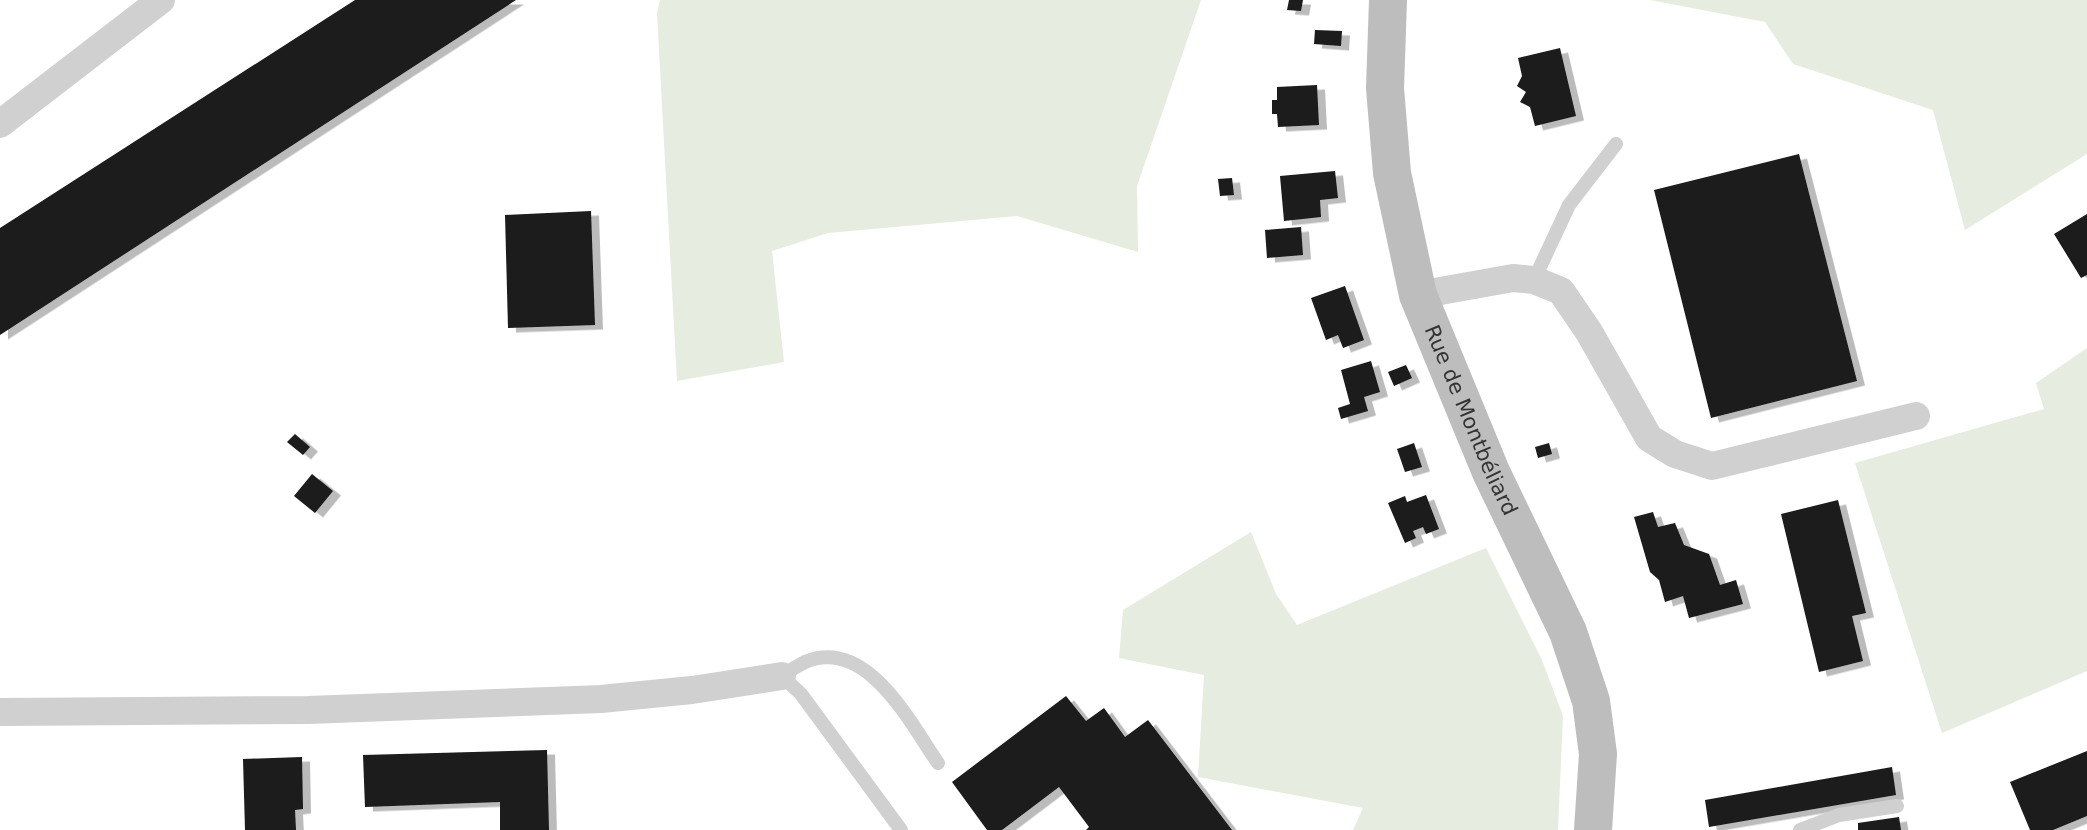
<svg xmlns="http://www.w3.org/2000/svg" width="2087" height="830" font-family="'DejaVu Sans',sans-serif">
<defs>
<filter id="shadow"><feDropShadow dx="8" dy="4.5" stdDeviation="0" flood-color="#0004"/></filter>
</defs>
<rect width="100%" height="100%" fill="#fff"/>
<!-- green -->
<path fill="#e6ecdf" d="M 660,0 L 1201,0 L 1137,186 L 1138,252 L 1017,216 L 828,233 L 772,251 L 784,362 L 677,381 L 657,13 Z
M 1650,0 L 2087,0 L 2087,154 L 1965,230 L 1933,110 L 1793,64 L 1765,22 Z
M 2087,348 L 2087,671 L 1942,733 L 1855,463 L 2044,409 L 2036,383 Z
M 1251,532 L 1276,594 L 1297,625 L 1486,548 L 1542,660 L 1563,716 L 1558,830 L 1353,830 L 1363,808 L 1198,777 L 1204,675 L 1119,658 L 1123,610 Z"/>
<!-- building -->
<path fill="#1a1a1a" filter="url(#shadow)" d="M 355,0 L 516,0 L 0,335 L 0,228 Z
M 1289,0 L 1303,0 L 1301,11 L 1287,10 Z
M 1315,30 L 1342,31 L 1341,46 L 1314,44 Z
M 1560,48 L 1576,116 L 1535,126 L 1530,107 L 1520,102 L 1526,92 L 1517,86 L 1522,76 L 1518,58 Z
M 1317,85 L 1319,125 L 1278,127 L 1277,114 L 1272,114 L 1272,100 L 1277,100 L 1277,87 Z
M 1799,154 L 1857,381 L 1711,418 L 1654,190 Z
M 1335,171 L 1338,198 L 1320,200 L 1321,217 L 1284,221 L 1280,176 Z
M 1232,178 L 1234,195 L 1220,196 L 1218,179 Z
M 591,211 L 595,325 L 508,328 L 505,215 Z
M 2087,214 L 2087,275 L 2081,278 L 2054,234 Z
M 1301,227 L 1303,255 L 1267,258 L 1265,230 Z
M 1345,286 L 1364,340 L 1343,348 L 1338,335 L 1326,340 L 1311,298 Z
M 1371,361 L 1380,392 L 1364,397 L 1368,411 L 1341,419 L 1338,408 L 1350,404 L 1341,370 Z
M 1406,365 L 1412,378 L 1394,386 L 1388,372 Z
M 295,434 L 310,447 L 303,455 L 287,442 Z
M 1414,443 L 1422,467 L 1405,472 L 1397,449 Z
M 1549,443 L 1552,454 L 1538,458 L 1535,447 Z
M 312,474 L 333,491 L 315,513 L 294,496 Z
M 1426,495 L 1439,529 L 1426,534 L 1423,527 L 1413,531 L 1416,538 L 1405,543 L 1388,503 L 1405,496 L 1407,502 Z
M 1838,500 L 1866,613 L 1852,616 L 1863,661 L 1819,672 L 1781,514 Z
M 1653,512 L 1658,527 L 1675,523 L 1684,545 L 1709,554 L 1720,585 L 1736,580 L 1743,604 L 1689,618 L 1683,596 L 1665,602 L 1659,580 L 1650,572 L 1634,517 Z
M 1066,696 L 1086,721 L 1104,708 L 1125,737 L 1148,720 L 1232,830 L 1086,830 L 1089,827 L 1059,787 L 1002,830 L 987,830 L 952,782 Z
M 547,750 L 549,830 L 500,830 L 500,802 L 365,807 L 363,755 Z
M 2087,751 L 2087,816 L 2053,830 L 2030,830 L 2010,782 Z
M 302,757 L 303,809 L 295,810 L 296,830 L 245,830 L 243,759 Z
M 1892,767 L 1896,795 L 1709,827 L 1705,800 Z
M 1899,817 L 1901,830 L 1858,830 L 1858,823 Z"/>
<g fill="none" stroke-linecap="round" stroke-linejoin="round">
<!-- lane -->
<path stroke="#d0d0d0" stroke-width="14" d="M 1534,280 L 1569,205 L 1616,144
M 901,830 L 801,694 L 782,676 C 789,671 797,666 805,662 C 867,636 910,723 938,763
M 1800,830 L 1839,815 L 1897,806"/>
<!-- street -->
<path stroke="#d0d0d0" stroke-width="28" d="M 0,124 L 161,0
M 1418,295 L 1513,278 L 1534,280 L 1561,291 L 1589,332 L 1649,438 L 1675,454 L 1712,466 L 1916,416
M 0,712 L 308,710 L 601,699 L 692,690 L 782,676"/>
<!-- secondary -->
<path stroke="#bdbdbd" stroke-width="38" id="s1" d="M 1388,0 L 1385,88 L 1392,173 L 1418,295 L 1491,472 L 1568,632 L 1591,701 L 1598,754 L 1593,830"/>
</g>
<g text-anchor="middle" stroke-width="7" stroke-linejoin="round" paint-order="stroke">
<!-- street labels -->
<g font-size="21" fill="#333" stroke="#fff">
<text dy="7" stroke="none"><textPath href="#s1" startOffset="434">Rue de Montbéliard</textPath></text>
</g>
</g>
</svg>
